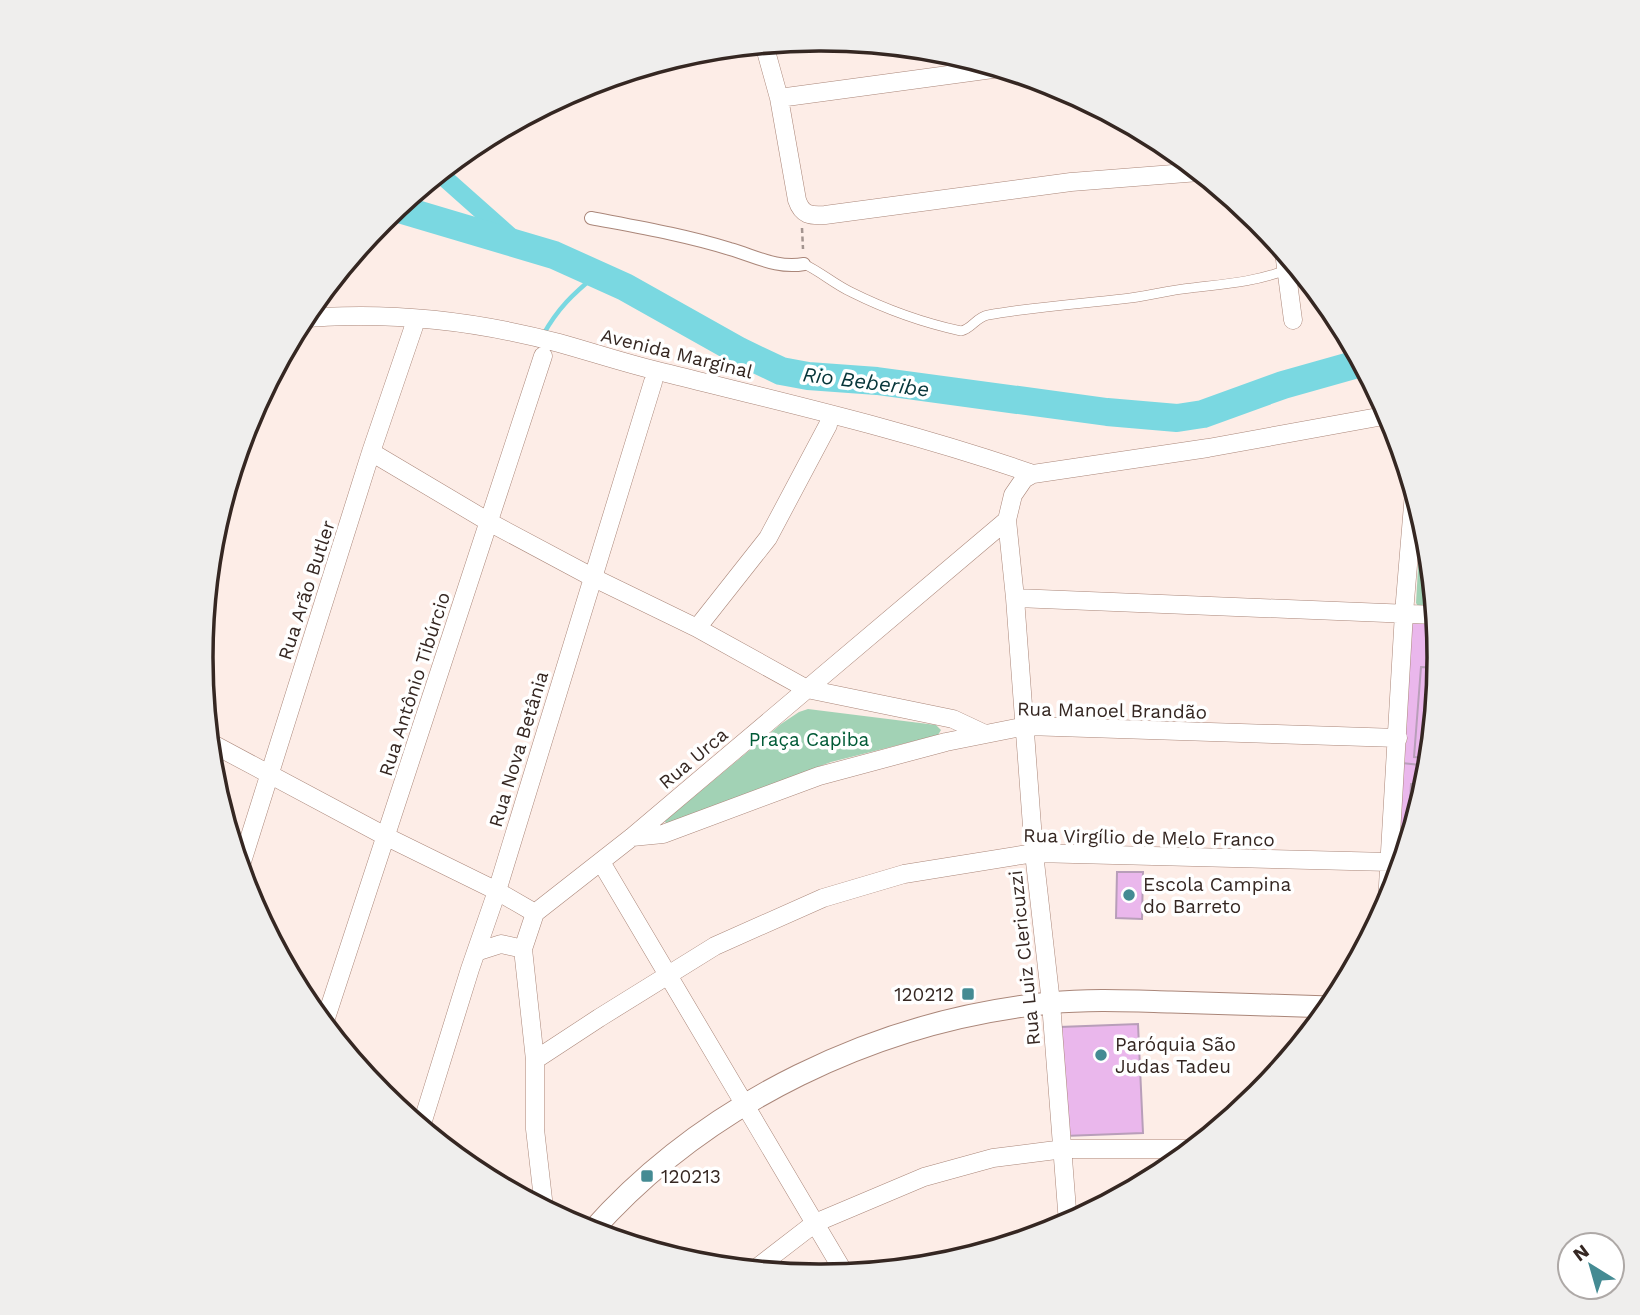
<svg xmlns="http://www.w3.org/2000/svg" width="1640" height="1315" font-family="'Work Sans',sans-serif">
<rect width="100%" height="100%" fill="#fdede7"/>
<!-- green -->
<path fill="#a2d2b5" d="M 1421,516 L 1427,537 L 1434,608 L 1418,606 L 1416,603 Z
M 808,709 L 936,725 L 941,730 L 938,735 L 831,762 L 666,824 L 665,821 L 781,724 L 799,712 Z"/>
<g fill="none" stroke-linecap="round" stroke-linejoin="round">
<!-- stream -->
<path stroke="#7ad8e1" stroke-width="4.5" d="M 543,335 C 558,308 573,294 596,275"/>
<!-- canal -->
<path stroke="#7ad8e1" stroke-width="18" d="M 439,173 L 520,245"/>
<!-- river -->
<path stroke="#7ad8e1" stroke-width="28" d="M 396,208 L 554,255 L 625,287 L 739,351 L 781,371 L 808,376 L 877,381 L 1107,412 L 1177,418 L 1203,414 L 1283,385 L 1361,363"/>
</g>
<!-- building -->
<path fill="#eab7ec" stroke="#b89eb9" stroke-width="2" d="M 1410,621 L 1436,623 L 1439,658 L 1427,779 L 1392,895 Z
M 1421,667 L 1438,668 L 1429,758 L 1414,757 Z
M 1421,760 L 1429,760 L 1427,779 L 1411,831 L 1409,830 L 1413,785 L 1418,785 Z
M 1402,763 L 1420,765 L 1417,784 L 1411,784 L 1408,833 L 1410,833 L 1392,893 Z
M 1117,872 L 1143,872 L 1142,919 L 1116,918 Z
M 1138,1024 L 1143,1133 L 1065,1136 L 1060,1027 Z"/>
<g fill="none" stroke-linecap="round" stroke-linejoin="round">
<!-- service casing -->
<g stroke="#aa8679" stroke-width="10">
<path id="service" d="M 804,264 C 821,272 834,284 851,292 C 885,309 924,323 961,331 C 972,329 976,317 988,315 C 1032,307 1077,304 1122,299 C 1145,297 1168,290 1191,288 C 1224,284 1255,282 1286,270"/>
</g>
<!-- pedestrian casing -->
<g stroke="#aa8679" stroke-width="14">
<path id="pedestrian" d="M 591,218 C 638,227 685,235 730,249 C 755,256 777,269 804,264"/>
</g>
<!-- minor casing -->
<g stroke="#aa8679" stroke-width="19">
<path id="minor" d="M 764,44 L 779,98 L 797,200 C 802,215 810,216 825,215 L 1071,182 L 1199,172
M 779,98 L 1000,68
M 1284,252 L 1293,320
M 303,319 C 322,316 341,316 361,316 C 427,316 495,326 559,343 C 595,353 630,365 666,373 C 790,404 913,432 1033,474
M 371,452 L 489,522 L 592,577 L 697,628 L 807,689 L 953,719 L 985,734
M 1015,598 L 1435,615
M 697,628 L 768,538 L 828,425
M 209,742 L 387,837 L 497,891 L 535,913
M 632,837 L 663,834 L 819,776 L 946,742 L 1026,726 L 1398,738
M 601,862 L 845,1274
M 240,868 L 371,452 L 414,326
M 1387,903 L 1404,613 L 1414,493
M 523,949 L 535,1060 L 535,1129 L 544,1208
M 476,952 L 501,944 L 523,949 L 535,913 L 632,837 L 1007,520
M 324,1024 L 543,356
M 535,1060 L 599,1018 L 715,946 L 823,898 L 904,874 L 1034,853 L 1390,862
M 421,1127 L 470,969 L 497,891 L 653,382
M 1068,1223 L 1051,1003 L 1034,853 L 1015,598 L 1007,520 L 1013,495 L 1024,479 L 1033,474 L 1208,448 L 1389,415
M 754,1270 L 815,1223 L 924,1177 L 993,1158 L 1064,1149 L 1192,1149"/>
</g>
<!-- tertiary casing -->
<g stroke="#aa8679" stroke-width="23">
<path id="tertiary" d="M 591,1232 C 706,1102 878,1020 1050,1003 C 1090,999 1131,1001 1171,1002 C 1224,1004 1277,1005 1330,1007"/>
</g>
<!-- path -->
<path stroke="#a3948f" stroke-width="2.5" stroke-dasharray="5 3.5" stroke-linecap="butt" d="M 802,228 L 803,249"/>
<!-- service -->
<use href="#service" stroke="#fff" stroke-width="9"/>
<!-- pedestrian -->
<use href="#pedestrian" stroke="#fff" stroke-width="12"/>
<!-- minor -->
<use href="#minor" stroke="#fff" stroke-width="18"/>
<!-- tertiary -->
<use href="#tertiary" stroke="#fff" stroke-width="21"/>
</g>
<!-- markers -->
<g fill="#448b93" stroke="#fff" stroke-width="2.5">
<circle cx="1129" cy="895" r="7"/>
<rect x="961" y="987" width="14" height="14" rx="3.5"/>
<circle cx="1101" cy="1055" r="7"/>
<rect x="640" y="1169" width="14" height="14" rx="3.5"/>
</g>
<g text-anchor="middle" stroke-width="7" stroke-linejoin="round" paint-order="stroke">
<!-- street labels -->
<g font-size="19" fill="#352722" stroke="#fff">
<text transform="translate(677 353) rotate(14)" y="7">Avenida Marginal</text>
<text transform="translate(306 590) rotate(-72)" y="7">Rua Arão Butler</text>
<text transform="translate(414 684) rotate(-72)" y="7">Rua Antônio Tibúrcio</text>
<text transform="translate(1112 710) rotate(1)" y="7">Rua Manoel Brandão</text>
<text transform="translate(518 749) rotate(-73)" y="7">Rua Nova Betânia</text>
<text transform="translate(693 758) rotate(-40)" y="7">Rua Urca</text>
<text transform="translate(1149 837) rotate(1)" y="7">Rua Virgílio de Melo Franco</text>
<text transform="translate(1024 958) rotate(-96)" y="7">Rua Luiz Clericuzzi</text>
</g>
<!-- park labels -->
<g font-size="19" fill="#005a36" stroke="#fff">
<text x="809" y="746">Praça Capiba</text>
</g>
<!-- poi labels -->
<g font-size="19" fill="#352722" stroke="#fff" text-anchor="start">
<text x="1143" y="891">Escola Campina<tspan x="1143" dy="22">do Barreto</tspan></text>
<text x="954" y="1001" text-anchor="end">120212</text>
<text x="1115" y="1051">Paróquia São<tspan x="1115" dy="22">Judas Tadeu</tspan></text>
<text x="661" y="1183">120213</text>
</g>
<!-- water labels -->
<g font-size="21" font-style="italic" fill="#07363a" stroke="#fff">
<text transform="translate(866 382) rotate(7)" y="7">Rio Beberibe</text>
</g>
</g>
<!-- crop -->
<path d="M0 0H1640V1315H0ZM819 51H821A606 606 0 0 1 1427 657V658A606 606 0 0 1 821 1264H819A606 606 0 0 1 213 658V657A606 606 0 0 1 819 51Z" fill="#efeeed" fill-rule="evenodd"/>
<path fill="none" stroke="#352722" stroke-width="3.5" d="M819 51H821A606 606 0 0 1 1427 657V658A606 606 0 0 1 821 1264H819A606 606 0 0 1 213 658V657A606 606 0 0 1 819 51Z"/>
<!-- north arrow -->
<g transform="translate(1591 1266) rotate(323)"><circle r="33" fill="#ffffff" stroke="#aea9a7" stroke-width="2"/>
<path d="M0-5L12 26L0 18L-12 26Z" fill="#448b93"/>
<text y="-10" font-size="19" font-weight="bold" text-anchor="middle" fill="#352722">N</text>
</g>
</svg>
